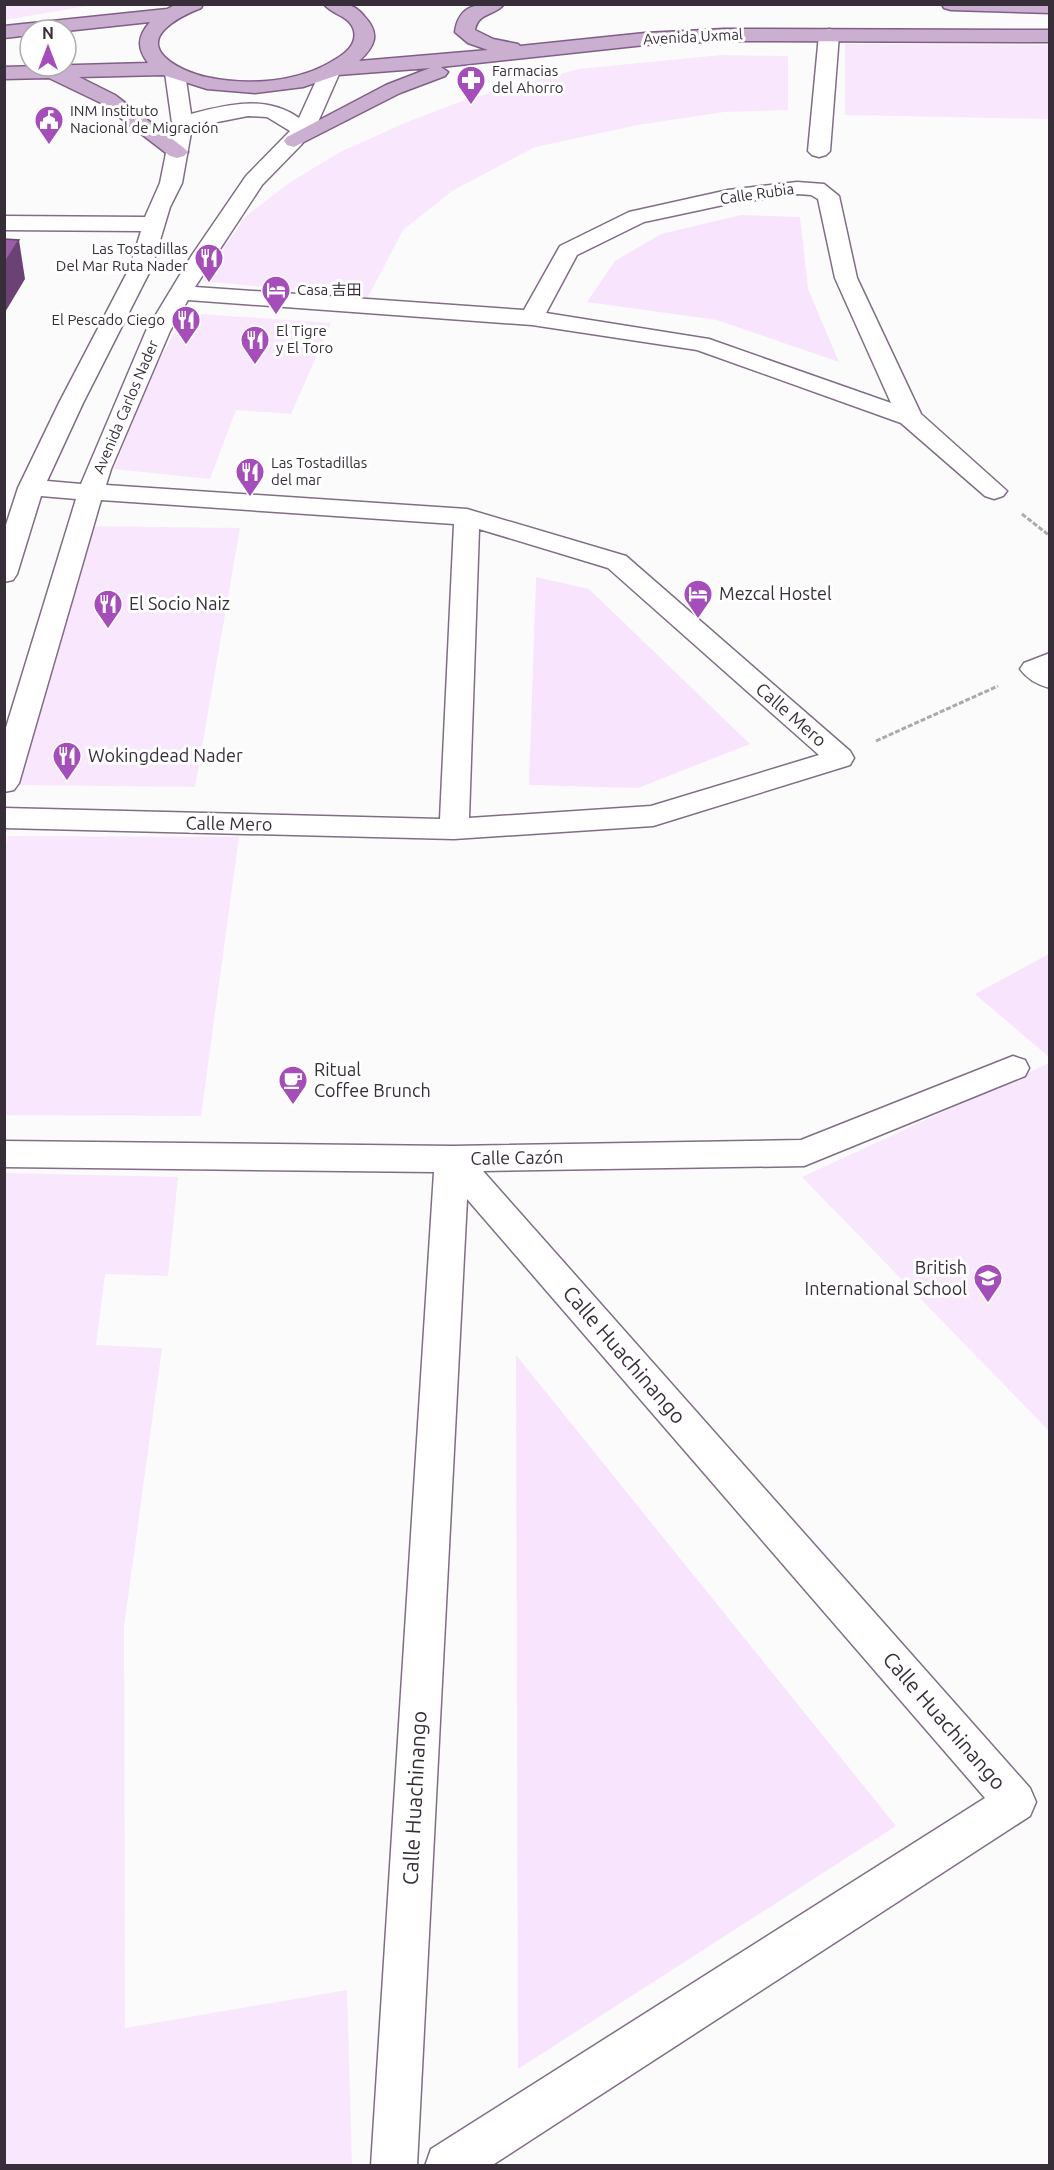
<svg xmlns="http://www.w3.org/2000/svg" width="1054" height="2170" font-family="Ubuntu,'Noto Sans SC',sans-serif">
<rect width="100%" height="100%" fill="#fbfbfb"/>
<!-- built -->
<path fill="#f9e7fd" d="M 5,4 L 92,4 L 92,5 L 5,20 Z
M 845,44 L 1049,45 L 1049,119 L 845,115 Z
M 721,55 L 788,56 L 788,110 L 724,112 L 638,125 L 535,147 L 452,191 L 403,230 L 368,297 L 202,281 L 245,217 L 289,183 L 340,152 L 405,123 L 467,99 L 579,69 Z
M 185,313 L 331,323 L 291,414 L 236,410 L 210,479 L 114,469 L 150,378 Z
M 85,526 L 240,528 L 195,787 L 20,785 Z
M 8,836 L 239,837 L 201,1116 L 5,1115 L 4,853 Z
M 1049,1063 L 1049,1431 L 802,1177 Z
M 5,1173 L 178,1177 L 168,1276 L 105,1274 L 96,1345 L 162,1348 L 124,1627 L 125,2028 L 347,1990 L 352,2165 L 5,2165 Z"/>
<!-- green -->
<path fill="#f9e4fe" d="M 741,215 L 800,217 L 808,289 L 839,362 L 717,320 L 587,302 L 615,261 L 661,234 Z
M 536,577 L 589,589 L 750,744 L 638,788 L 529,785 Z
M 1049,954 L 1049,1057 L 975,994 Z
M 516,1355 L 896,1826 L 518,2069 Z"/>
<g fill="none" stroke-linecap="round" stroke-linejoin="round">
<!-- minor casing -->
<g stroke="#826c88" stroke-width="3">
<path id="minor" d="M 829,29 L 836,31 L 839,35 L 830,151 L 826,155 L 819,157 L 812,155 L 808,151 L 819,35 L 822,31 Z
M 330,66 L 337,68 L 340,72 L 318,122 L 301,145 L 262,185 L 195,287 L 524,310 L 560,246 L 629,212 L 728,190 L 797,182 L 824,184 L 839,196 L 857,278 L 921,414 L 1007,491 L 1003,496 L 994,499 L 985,496 L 901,423 L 697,350 L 532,325 L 188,300 L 170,331 L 111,469 L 106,485 L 467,509 L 626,556 L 850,751 L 854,758 L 850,765 L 653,826 L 454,839 L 4,828 L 4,808 L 440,819 L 454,524 L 101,500 L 19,783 L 14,790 L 4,792 L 4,734 L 76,499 L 41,496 L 17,574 L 13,580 L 4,582 L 4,531 L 18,488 L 59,403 L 130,267 L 141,231 L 4,230 L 4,216 L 145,217 L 160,183 L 172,123 L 165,73 L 168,69 L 182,69 L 185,73 L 191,114 C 228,104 266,95 299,118 L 320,72 L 323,68 ZM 248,116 L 267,117 L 290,131 L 246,176 L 192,255 L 146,331 L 81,484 L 47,481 L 83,403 L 152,267 L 170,207 L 182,183 L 192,127 ZM 797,194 L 811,195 L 818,199 L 835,278 L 891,403 L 709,339 L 546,313 L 577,255 L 644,222 L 728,204 ZM 479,529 L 608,568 L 819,755 L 651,806 L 469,818 Z
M 1050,653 L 1050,688 C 1038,685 1027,679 1020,669 L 1024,663 Z
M 1013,1056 L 1025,1060 L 1029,1068 L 1025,1076 L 804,1166 L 483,1171 L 1030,1788 L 1036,1802 L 1030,1816 L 491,2166 L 425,2166 L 431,2149 L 985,1798 L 467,1199 L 417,2166 L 371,2166 L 434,1172 L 4,1167 L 4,1141 L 452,1146 L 801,1140 Z"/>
</g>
<!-- major casing -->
<g stroke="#805f87" stroke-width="3">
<path id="major" d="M 177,4 L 203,4 L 201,8 C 188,13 175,19 165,29 C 140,54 188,73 206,77 C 248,86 299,83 336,59 C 346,53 357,44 354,31 C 351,16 332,15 324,4 C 331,4 341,3 348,5 C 354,6 360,11 364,16 C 381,34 375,46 359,61 L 488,50 L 468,43 L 455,32 C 459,2 481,4 504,4 C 495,16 478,12 475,30 L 493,39 L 518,44 L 520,46 L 645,33 L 724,29 L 1050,30 L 1050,42 L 724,41 L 645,45 L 441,67 L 448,72 L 445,76 L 400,93 L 294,147 L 287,145 L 284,141 L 287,137 L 386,85 L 430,68 L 338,75 L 303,87 L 255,93 L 207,89 L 163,75 L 79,77 L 115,95 L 184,148 L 188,152 L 184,156 L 177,158 L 170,156 L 101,103 L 49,78 L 4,79 L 4,67 L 148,63 C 137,48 137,37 150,22 L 66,31 L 30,30 L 30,35 L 4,38 L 4,26 L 167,9 Z
M 942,4 L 1050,4 L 1050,13 L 951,10 L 944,8 Z"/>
</g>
<!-- path -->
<path stroke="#ada9ae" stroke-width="3" stroke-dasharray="5 2" stroke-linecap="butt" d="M 1022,514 L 1050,536
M 876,741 L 998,686"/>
<!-- minor -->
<use href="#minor" fill="#fff" fill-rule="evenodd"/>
<!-- major -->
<use href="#major" fill="#caafd0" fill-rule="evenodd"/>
</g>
<!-- shaded-wall -->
<path fill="#6b4274" d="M 19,240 L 25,279 L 4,314 L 4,264 Z"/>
<!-- building -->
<path fill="#995fa6" stroke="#6b4274" stroke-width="1.5" d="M 4,239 L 19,240 L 4,264 Z"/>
<!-- icons -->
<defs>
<g id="pharmacy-pin" transform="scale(1.5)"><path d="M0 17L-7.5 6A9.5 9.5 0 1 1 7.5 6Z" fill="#a54db9" stroke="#fff"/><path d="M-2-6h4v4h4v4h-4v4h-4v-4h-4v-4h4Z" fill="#fff"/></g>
<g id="civic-pin" transform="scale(1.5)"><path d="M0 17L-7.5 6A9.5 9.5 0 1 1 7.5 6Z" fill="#a54db9" stroke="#fff"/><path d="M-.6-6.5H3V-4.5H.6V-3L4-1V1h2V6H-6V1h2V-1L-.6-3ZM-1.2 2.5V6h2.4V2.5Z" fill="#fff"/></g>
<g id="restaurant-pin" transform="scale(1.5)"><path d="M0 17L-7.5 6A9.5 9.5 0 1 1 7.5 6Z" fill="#a54db9" stroke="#fff"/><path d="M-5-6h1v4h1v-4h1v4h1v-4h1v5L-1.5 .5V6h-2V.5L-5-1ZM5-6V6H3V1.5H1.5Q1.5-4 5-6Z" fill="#fff"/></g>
<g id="hotel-pin" transform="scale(1.5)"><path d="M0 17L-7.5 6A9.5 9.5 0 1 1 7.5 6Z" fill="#a54db9" stroke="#fff"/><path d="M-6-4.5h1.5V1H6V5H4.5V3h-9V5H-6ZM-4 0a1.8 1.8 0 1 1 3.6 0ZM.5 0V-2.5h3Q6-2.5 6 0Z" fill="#fff"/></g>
<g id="cafe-pin" transform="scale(1.5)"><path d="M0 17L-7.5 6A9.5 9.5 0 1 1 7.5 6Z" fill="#a54db9" stroke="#fff"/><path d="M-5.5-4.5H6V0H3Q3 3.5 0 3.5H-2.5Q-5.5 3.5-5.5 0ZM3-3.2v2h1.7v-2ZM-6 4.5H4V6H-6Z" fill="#fff"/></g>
<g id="school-pin" transform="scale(1.5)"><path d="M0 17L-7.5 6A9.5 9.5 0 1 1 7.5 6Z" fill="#a54db9" stroke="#fff"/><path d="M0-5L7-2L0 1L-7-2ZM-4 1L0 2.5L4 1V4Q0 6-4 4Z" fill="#fff"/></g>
</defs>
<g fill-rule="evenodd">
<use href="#pharmacy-pin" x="471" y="80"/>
<use href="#civic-pin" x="49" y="120"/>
<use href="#restaurant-pin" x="209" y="258"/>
<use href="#hotel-pin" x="276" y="290"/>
<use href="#restaurant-pin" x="186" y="320"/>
<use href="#restaurant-pin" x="255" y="340"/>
<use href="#restaurant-pin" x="250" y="472"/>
<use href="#hotel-pin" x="698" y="594"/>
<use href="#restaurant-pin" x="108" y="604"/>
<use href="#restaurant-pin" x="67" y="756"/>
<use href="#cafe-pin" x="293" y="1080"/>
<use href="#school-pin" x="988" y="1278"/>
</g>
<g text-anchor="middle" stroke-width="6" stroke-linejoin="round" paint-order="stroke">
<!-- far-street labels -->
<g font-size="15" fill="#382e3a" stroke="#fff">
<text transform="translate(693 37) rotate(-3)" y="5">Avenida Uxmal</text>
<text transform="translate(757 194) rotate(-8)" y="5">Calle Rubia</text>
<text transform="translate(126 407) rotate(-67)" y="5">Avenida Carlos Nader</text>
</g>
<!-- far-poi labels -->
<g font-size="15" fill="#382e3a" stroke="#fff" text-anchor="start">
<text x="492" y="76">Farmacias<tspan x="492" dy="17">del Ahorro</tspan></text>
<text x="70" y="116">INM Instituto<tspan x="70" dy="17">Nacional de Migración</tspan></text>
<text x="188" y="254" text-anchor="end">Las Tostadillas<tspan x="188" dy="17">Del Mar Ruta Nader</tspan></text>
<text x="297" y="295">Casa 吉田</text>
<text x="165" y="325" text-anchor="end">El Pescado Ciego</text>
<text x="276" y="336">El Tigre<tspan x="276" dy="17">y El Toro</tspan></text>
<text x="271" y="468">Las Tostadillas<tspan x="271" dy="17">del mar</tspan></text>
</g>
<!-- poi labels -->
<g font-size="18" fill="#382e3a" stroke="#fff" text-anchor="start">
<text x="719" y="600">Mezcal Hostel</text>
<text x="129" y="610">El Socio Naiz</text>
<text x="88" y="762">Wokingdead Nader</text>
<text x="314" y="1076">Ritual<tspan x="314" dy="21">Coffee Brunch</tspan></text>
<text x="967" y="1274" text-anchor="end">British<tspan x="967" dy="21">International School</tspan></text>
</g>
<!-- street labels -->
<g font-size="18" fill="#382e3a" stroke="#fff">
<text transform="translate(791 715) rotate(41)" y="6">Calle Mero</text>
<text transform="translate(229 824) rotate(1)" y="6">Calle Mero</text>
<text transform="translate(517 1158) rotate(-1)" y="6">Calle Cazón</text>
</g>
<!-- near-street labels -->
<g font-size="21" fill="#382e3a" stroke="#fff">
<text transform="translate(624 1355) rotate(49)" y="7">Calle Huachinango</text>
<text transform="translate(944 1721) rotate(49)" y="7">Calle Huachinango</text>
<text transform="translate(415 1798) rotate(-87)" y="7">Calle Huachinango</text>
</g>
</g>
<!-- border -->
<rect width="1054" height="2170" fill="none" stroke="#382e3a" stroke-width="12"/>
<!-- north arrow -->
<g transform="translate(48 48)"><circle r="28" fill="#ffffff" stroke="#afabb0" stroke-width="1.5"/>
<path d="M0-4.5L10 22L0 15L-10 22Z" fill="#a54db9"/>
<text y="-9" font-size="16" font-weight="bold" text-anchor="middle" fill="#382e3a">N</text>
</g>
</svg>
